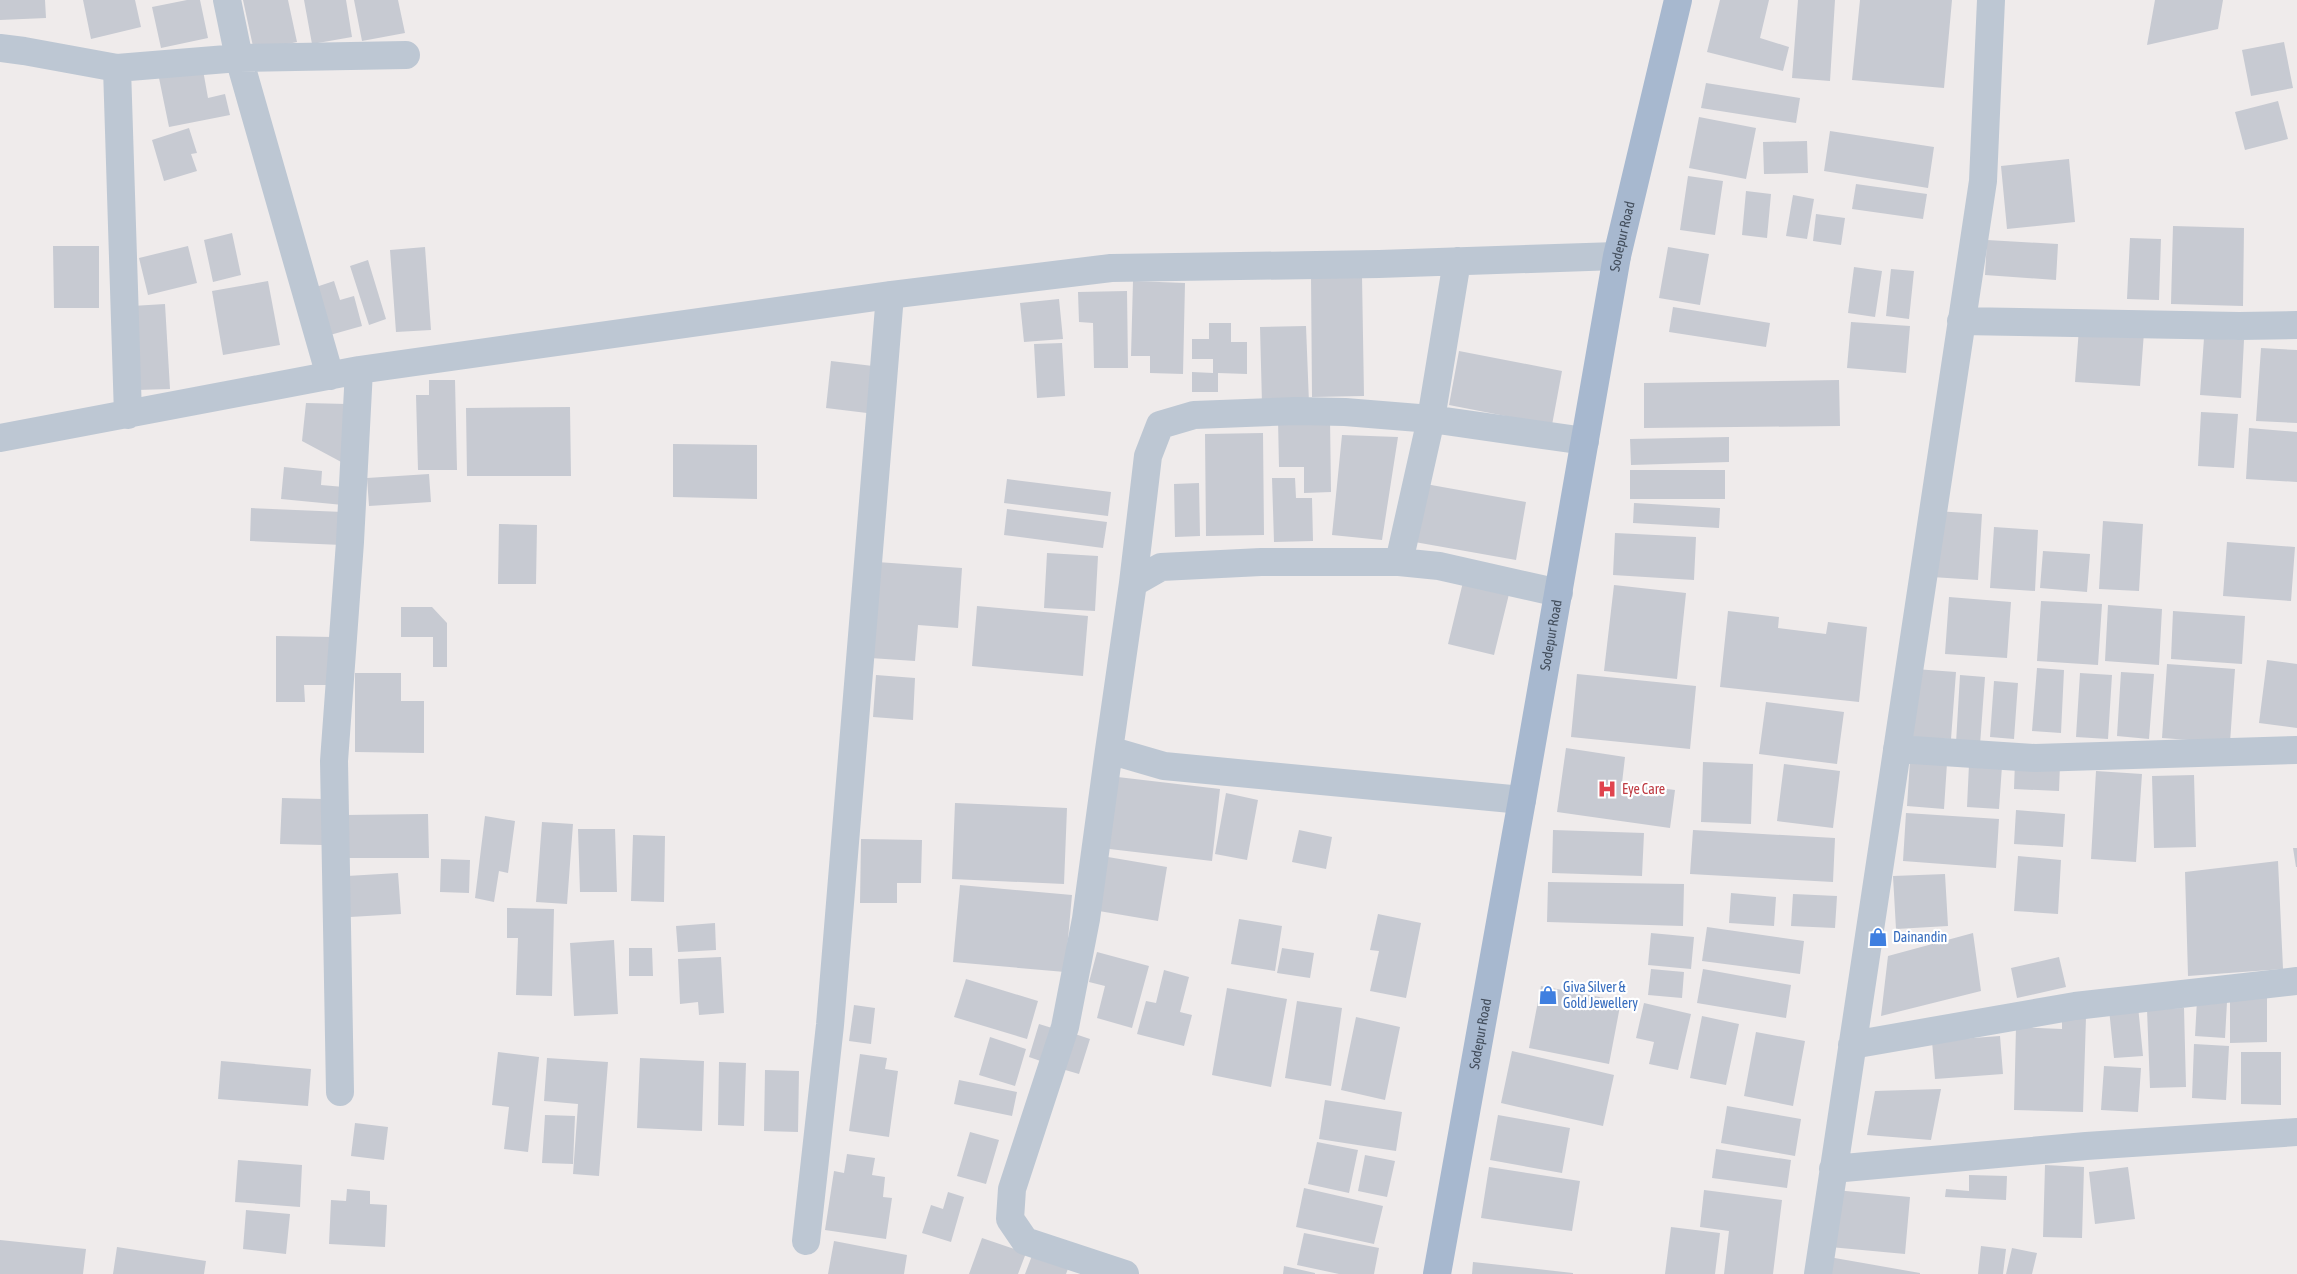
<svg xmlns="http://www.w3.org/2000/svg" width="2297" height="1274" font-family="'Asap Condensed',sans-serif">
<rect width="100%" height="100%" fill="#efebeb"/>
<!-- building -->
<path fill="#c7cad2" d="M 0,0 L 45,0 L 46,18 L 0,20 Z
M 83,0 L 135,0 L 141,27 L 91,39 Z
M 187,0 L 200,0 L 208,38 L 161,48 L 152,7 Z
M 243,0 L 288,0 L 297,42 L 254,51 Z
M 304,0 L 346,0 L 352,37 L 312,44 Z
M 354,0 L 398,0 L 405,33 L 362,41 Z
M 1720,0 L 1769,0 L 1760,38 L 1789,47 L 1783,71 L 1707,52 Z
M 1798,0 L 1835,0 L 1830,81 L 1792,78 Z
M 1860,0 L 1952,0 L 1944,88 L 1852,80 Z
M 2155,0 L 2223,0 L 2218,29 L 2147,45 Z
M 2284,42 L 2293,88 L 2251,96 L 2242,50 Z
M 203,70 L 208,98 L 225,94 L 230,115 L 169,127 L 159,78 Z
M 1706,83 L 1800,98 L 1796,123 L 1701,108 Z
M 2278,101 L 2288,139 L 2245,150 L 2235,112 Z
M 1699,117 L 1756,128 L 1746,179 L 1689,168 Z
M 189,128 L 197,153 L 191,154 L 197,171 L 164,181 L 152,140 Z
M 1830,131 L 1934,147 L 1928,188 L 1824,171 Z
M 1807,141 L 1808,173 L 1764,174 L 1763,142 Z
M 2069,159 L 2075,222 L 2007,229 L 2001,166 Z
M 1688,176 L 1723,181 L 1715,235 L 1680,230 Z
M 1856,184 L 1927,194 L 1923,219 L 1852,209 Z
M 1746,191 L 1771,194 L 1767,238 L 1742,235 Z
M 1793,195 L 1814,199 L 1807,239 L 1786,236 Z
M 1816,214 L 1845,218 L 1841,245 L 1813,241 Z
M 2173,226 L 2244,228 L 2243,306 L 2171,304 Z
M 232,233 L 241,275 L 213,282 L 204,240 Z
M 2130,238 L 2161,239 L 2159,300 L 2127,299 Z
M 1987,240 L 2058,244 L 2056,280 L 1985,275 Z
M 53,246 L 99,246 L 99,308 L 54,308 Z
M 188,246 L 197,283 L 148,295 L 139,258 Z
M 425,247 L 431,330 L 396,332 L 390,250 Z
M 1668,247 L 1709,254 L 1700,305 L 1659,298 Z
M 368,260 L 386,319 L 369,325 L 350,266 Z
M 1854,267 L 1882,271 L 1875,317 L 1848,313 Z
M 1891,269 L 1914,271 L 1909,319 L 1886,316 Z
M 1311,276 L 1362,276 L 1364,396 L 1312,397 Z
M 268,281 L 280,345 L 223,355 L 212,291 Z
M 334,281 L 340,300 L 354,296 L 362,326 L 330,335 L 316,287 Z
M 1133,281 L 1185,283 L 1183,374 L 1150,373 L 1150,356 L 1131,356 Z
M 1127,291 L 1128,368 L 1094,368 L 1093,323 L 1079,322 L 1078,292 Z
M 1059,299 L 1063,339 L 1024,342 L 1020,303 Z
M 165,304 L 170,389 L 137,390 L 132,306 Z
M 1673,307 L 1770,323 L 1766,347 L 1669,332 Z
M 1851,322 L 1910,326 L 1906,373 L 1847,368 Z
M 1209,323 L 1231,323 L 1231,342 L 1247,342 L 1247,374 L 1218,373 L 1218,392 L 1192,392 L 1192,372 L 1213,373 L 1213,359 L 1192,359 L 1192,339 L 1209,339 Z
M 1306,326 L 1309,403 L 1262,404 L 1260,327 Z
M 2079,328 L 2144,332 L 2140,386 L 2075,382 Z
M 2204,338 L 2244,340 L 2241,398 L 2200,395 Z
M 1062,343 L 1065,396 L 1037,398 L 1034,344 Z
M 2261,348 L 2297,350 L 2297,423 L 2256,421 Z
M 1459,351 L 1562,371 L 1552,425 L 1449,405 Z
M 831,361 L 873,366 L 867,413 L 826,408 Z
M 429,380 L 455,380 L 457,470 L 418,470 L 416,395 L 429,395 Z
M 1839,380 L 1840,426 L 1644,428 L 1644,383 Z
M 306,403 L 347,404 L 345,464 L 302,441 Z
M 570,407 L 571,476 L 467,476 L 466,408 Z
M 2201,412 L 2238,414 L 2234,468 L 2198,466 Z
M 1330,418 L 1331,492 L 1304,493 L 1304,467 L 1279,467 L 1278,419 Z
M 2249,428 L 2297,432 L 2297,482 L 2246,479 Z
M 1263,433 L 1264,535 L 1206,536 L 1205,434 Z
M 1342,435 L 1398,437 L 1382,540 L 1332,535 Z
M 1729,437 L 1729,462 L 1631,465 L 1630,439 Z
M 673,444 L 757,445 L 757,499 L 673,497 Z
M 284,467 L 322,471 L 321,485 L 344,487 L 343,505 L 281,499 Z
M 1630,470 L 1725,470 L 1725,499 L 1630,499 Z
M 429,474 L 431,502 L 369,506 L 367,478 Z
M 1272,478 L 1295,478 L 1296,498 L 1312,498 L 1313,541 L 1274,542 Z
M 1007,479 L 1111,492 L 1108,516 L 1004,503 Z
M 1199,483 L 1200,536 L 1175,537 L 1174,484 Z
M 1420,483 L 1526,502 L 1516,560 L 1409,541 Z
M 1634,503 L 1720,508 L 1719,528 L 1633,523 Z
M 251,508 L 343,512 L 342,545 L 250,541 Z
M 1007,509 L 1107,522 L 1103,548 L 1004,535 Z
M 1936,511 L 1982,514 L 1978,580 L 1932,577 Z
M 2103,521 L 2143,524 L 2139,591 L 2099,589 Z
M 499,524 L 537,525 L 536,584 L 498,584 Z
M 1994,527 L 2038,530 L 2035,591 L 1990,588 Z
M 1615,533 L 1696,537 L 1694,580 L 1613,575 Z
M 2227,542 L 2295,547 L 2291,601 L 2223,596 Z
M 2043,551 L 2090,554 L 2087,592 L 2040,588 Z
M 1047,553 L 1098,556 L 1095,611 L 1044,608 Z
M 877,562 L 962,568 L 958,628 L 918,625 L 915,661 L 870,658 Z
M 1464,578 L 1510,590 L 1494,655 L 1448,644 Z
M 1614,585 L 1686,593 L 1677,679 L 1604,671 Z
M 1949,597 L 2011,602 L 2007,658 L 1945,654 Z
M 2041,601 L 2102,604 L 2098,665 L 2037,661 Z
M 2108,605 L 2162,609 L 2159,665 L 2105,661 Z
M 977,606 L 1088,616 L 1083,676 L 972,666 Z
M 401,607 L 432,607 L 447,623 L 447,667 L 433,667 L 433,637 L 401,637 Z
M 1728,611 L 1779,617 L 1778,628 L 1826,634 L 1828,622 L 1867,627 L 1859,702 L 1720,687 Z
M 2173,611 L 2245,616 L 2242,664 L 2171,659 Z
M 276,636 L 333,637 L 333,685 L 304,685 L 305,702 L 276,702 Z
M 2267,660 L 2297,664 L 2297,728 L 2259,723 Z
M 2167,664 L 2235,669 L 2230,743 L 2162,738 Z
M 2037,668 L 2064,670 L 2061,733 L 2032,731 Z
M 1915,669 L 1956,672 L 1951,739 L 1911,737 Z
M 2121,672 L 2154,674 L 2149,739 L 2117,736 Z
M 355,673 L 401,673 L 401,701 L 424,701 L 424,753 L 355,752 Z
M 2080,673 L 2112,675 L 2108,739 L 2076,737 Z
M 1577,674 L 1696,686 L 1690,749 L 1571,737 Z
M 876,675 L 915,678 L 913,720 L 873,717 Z
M 1960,675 L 1985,677 L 1980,745 L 1956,743 Z
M 1994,681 L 2018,683 L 2014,739 L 1990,737 Z
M 1766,702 L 1844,712 L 1837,764 L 1759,754 Z
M 1566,748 L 1625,757 L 1622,783 L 1675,790 L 1670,828 L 1557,812 Z
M 1910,761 L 1947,763 L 1944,809 L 1907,806 Z
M 2015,761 L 2060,764 L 2059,791 L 2014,789 Z
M 1703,762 L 1753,764 L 1751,824 L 1701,822 Z
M 1784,764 L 1840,771 L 1833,828 L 1777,821 Z
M 1969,764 L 2002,766 L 1999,809 L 1967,807 Z
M 2096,771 L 2142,774 L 2136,862 L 2091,859 Z
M 2194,775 L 2196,847 L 2154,848 L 2152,776 Z
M 1109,776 L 1220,789 L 1212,861 L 1101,848 Z
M 1226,793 L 1258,800 L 1247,860 L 1215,854 Z
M 282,798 L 324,799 L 323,845 L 280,844 Z
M 955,803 L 1067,808 L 1064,884 L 952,879 Z
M 2016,810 L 2065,814 L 2063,847 L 2014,844 Z
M 1906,813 L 1999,819 L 1996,868 L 1903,861 Z
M 428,814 L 429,858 L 344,858 L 344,815 Z
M 485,816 L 515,821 L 508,873 L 499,871 L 494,902 L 475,898 Z
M 542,822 L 573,824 L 567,904 L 536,902 Z
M 578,829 L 615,829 L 617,892 L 580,892 Z
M 1299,830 L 1332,837 L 1326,869 L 1292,862 Z
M 1553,830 L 1644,833 L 1642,876 L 1552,873 Z
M 1693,830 L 1835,838 L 1833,882 L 1690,874 Z
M 633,835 L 665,836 L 664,902 L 631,901 Z
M 861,839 L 922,840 L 921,883 L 897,883 L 897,903 L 860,903 Z
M 2293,848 L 2297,848 L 2297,867 L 2296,867 Z
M 1102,856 L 1167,867 L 1158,921 L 1093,910 Z
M 2018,856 L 2061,860 L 2058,914 L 2014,911 Z
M 441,859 L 470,860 L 469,893 L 440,892 Z
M 2278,861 L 2283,969 L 2188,976 L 2185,872 Z
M 398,873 L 401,914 L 350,917 L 347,876 Z
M 1945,874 L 1948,926 L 1896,929 L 1893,876 Z
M 1548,882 L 1684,884 L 1683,926 L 1547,922 Z
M 960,885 L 1072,895 L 1065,972 L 953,962 Z
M 1731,893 L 1776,897 L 1774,926 L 1729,923 Z
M 1793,894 L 1837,896 L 1835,928 L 1791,926 Z
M 507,908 L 554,909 L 552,996 L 516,995 L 518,938 L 507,938 Z
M 1378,914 L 1421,923 L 1406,998 L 1370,991 L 1379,951 L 1370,950 Z
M 1239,919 L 1282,926 L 1275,971 L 1231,964 Z
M 715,923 L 716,950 L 678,952 L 676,926 Z
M 1707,927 L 1804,941 L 1800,974 L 1702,961 Z
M 1651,933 L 1694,937 L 1691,969 L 1648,965 Z
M 1973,933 L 1981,991 L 1881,1016 L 1888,956 Z
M 614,940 L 618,1014 L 574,1016 L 570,943 Z
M 629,948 L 652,948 L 653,976 L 629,976 Z
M 1282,948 L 1314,953 L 1310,978 L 1277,973 Z
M 1097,952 L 1149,966 L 1132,1028 L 1097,1018 L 1105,986 L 1089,982 Z
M 721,957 L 724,1013 L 699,1015 L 698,1002 L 680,1004 L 678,959 Z
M 2059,957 L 2066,987 L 2017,998 L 2011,968 Z
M 1651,969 L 1684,972 L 1682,998 L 1648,995 Z
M 1703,969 L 1791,985 L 1786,1018 L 1697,1003 Z
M 1164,970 L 1189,977 L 1180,1012 L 1192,1015 L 1184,1046 L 1137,1034 L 1146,1001 L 1156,1003 Z
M 966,979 L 1038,1001 L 1027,1039 L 954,1017 Z
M 1541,986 L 1621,1001 L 1609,1064 L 1529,1048 Z
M 1227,988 L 1287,999 L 1271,1087 L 1212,1075 Z
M 2230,993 L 2267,993 L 2267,1042 L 2230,1043 Z
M 2197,1000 L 2227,1002 L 2225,1038 L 2195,1036 Z
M 1297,1001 L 1342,1008 L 1331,1086 L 1285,1078 Z
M 1644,1003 L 1691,1014 L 1678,1070 L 1649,1064 L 1654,1042 L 1636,1038 Z
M 854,1005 L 875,1008 L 871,1044 L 849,1041 Z
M 2138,1006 L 2143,1056 L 2114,1058 L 2109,1009 Z
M 2184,1008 L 2186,1087 L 2150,1088 L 2147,1009 Z
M 1702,1016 L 1739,1024 L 1726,1085 L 1690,1078 Z
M 2062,1016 L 2086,1017 L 2083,1112 L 2014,1110 L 2016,1027 L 2062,1029 Z
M 1356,1017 L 1400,1027 L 1385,1100 L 1341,1090 Z
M 1039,1024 L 1062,1031 L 1052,1065 L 1029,1057 Z
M 1066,1031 L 1090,1039 L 1079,1074 L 1055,1067 Z
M 1756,1032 L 1805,1041 L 1793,1106 L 1744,1096 Z
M 2000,1036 L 2003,1074 L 1935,1079 L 1932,1041 Z
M 990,1037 L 1026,1049 L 1015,1086 L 979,1075 Z
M 2194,1044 L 2229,1046 L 2226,1100 L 2192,1098 Z
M 1512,1051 L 1614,1075 L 1603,1126 L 1501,1103 Z
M 498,1052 L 539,1057 L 528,1152 L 504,1149 L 509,1107 L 492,1105 Z
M 2241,1052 L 2281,1052 L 2281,1105 L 2241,1104 Z
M 860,1054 L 887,1058 L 885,1069 L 898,1071 L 889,1137 L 849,1131 Z
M 547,1058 L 608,1062 L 599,1176 L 573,1174 L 578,1104 L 544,1101 Z
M 640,1058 L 704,1061 L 702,1131 L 637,1128 Z
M 221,1061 L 311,1069 L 308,1106 L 218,1099 Z
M 719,1062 L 746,1063 L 744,1126 L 718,1125 Z
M 2104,1066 L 2141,1068 L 2138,1112 L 2101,1110 Z
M 765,1070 L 799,1071 L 798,1132 L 764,1131 Z
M 959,1080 L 1017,1092 L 1012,1116 L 954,1104 Z
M 1941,1089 L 1931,1140 L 1867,1135 L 1875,1091 Z
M 1325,1100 L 1402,1112 L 1396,1151 L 1319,1139 Z
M 1727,1106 L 1801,1119 L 1795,1156 L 1721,1143 Z
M 545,1115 L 575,1116 L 573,1164 L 542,1163 Z
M 1498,1115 L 1570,1128 L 1562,1173 L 1490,1160 Z
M 355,1123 L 388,1127 L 384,1160 L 351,1156 Z
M 970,1132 L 999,1140 L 986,1184 L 957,1176 Z
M 1317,1142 L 1358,1150 L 1349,1193 L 1308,1184 Z
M 1716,1149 L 1791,1160 L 1787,1188 L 1712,1178 Z
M 847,1154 L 875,1158 L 872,1175 L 885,1177 L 883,1197 L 892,1198 L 886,1239 L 825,1230 L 834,1171 L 844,1173 Z
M 1365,1155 L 1395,1161 L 1387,1197 L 1358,1191 Z
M 238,1160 L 302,1165 L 300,1207 L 235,1202 Z
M 2045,1165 L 2084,1167 L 2082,1238 L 2043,1237 Z
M 1489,1167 L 1580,1181 L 1572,1231 L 1481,1218 Z
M 2128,1167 L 2135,1219 L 2095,1224 L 2089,1172 Z
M 1969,1175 L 2007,1176 L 2006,1200 L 1945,1197 L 1946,1189 L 1969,1191 Z
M 1304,1188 L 1383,1206 L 1374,1244 L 1296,1227 Z
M 347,1189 L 370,1191 L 370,1204 L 387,1205 L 385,1247 L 329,1244 L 331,1200 L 346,1201 Z
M 1704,1190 L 1782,1200 L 1773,1274 L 1724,1274 L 1729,1231 L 1700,1227 Z
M 1835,1190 L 1910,1197 L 1905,1254 L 1830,1247 Z
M 948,1192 L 964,1197 L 951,1242 L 922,1233 L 931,1205 L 943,1209 Z
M 246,1210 L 290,1214 L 286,1254 L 243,1249 Z
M 1671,1227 L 1720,1233 L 1715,1274 L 1665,1274 Z
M 1304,1233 L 1379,1248 L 1374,1274 L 1339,1274 L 1297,1265 Z
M 982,1238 L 1026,1253 L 1018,1274 L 969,1274 Z
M 0,1240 L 86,1249 L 83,1274 L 0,1274 Z
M 834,1241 L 907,1255 L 904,1274 L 828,1274 Z
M 1981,1246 L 2006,1249 L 2003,1274 L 1978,1274 Z
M 117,1247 L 206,1261 L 204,1274 L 113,1274 Z
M 2012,1248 L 2037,1253 L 2032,1274 L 2006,1274 Z
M 1033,1253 L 1069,1266 L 1066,1274 L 1025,1274 Z
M 1829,1257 L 1920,1273 L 1920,1274 L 1826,1274 Z
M 1473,1262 L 1573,1273 L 1573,1274 L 1472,1274 Z
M 1284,1266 L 1315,1273 L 1315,1274 L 1283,1274 Z"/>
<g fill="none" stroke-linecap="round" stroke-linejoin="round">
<!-- minor -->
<path stroke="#bdc7d3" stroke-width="28" d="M 227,0 L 239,58 L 330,376
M 0,48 L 24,51 L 117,68 L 239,58 L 406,55
M 117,68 L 128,415
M 1961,321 L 2239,326 L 2297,325
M 0,438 L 359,370 L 890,295 L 1111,268 L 1379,264 L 1617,256
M 1399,562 L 1431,419 L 1457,261
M 1133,583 L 1148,456 L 1160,425 L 1194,415 L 1296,411 L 1345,412 L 1431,419 L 1585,441
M 1897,749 L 2035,758 L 2297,750
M 1109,750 L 1086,919 L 1065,1027 L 1012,1189 L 1010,1219 L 1025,1241 L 1125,1274
M 1522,800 L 1164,766 L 1109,750 L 1133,583 L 1161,567 L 1261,562 L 1399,562 L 1439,566 L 1559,593
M 1852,1045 L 2075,1006 L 2297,981
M 340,1092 L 334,761 L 350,542 L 359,370
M 1833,1169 L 2086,1146 L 2297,1132
M 806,1241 L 830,1025 L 890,295
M 1818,1274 L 1983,181 L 1991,0"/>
<!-- primary -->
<path stroke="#a7b8cf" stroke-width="28" id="s1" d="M 1437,1274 L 1522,800 L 1617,256 L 1678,0"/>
</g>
<!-- icons -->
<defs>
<g id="hospital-bare" transform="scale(1.5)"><path d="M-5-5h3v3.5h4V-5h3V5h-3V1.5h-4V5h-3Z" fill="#e0444e" stroke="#fff" stroke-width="2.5" paint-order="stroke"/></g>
<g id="shop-bare" transform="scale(1.5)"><path d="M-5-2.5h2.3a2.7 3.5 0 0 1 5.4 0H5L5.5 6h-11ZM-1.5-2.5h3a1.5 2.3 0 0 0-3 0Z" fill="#3f7fe0" stroke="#fff" stroke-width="2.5" paint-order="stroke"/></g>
</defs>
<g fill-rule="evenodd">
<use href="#hospital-bare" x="1607" y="789"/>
<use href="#shop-bare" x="1878" y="937"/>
<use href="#shop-bare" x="1548" y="995"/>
</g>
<g text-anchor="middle" stroke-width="4.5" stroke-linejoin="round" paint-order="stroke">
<!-- street labels -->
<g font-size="14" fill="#424d5b" stroke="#fff">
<text dy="5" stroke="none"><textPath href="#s1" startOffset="1054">Sodepur Road</textPath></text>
<text dy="5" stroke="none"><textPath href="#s1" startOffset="649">Sodepur Road</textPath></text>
<text dy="5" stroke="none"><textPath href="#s1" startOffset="244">Sodepur Road</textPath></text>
</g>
<!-- health labels -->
<g font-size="14" fill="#be3a42" stroke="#fff" text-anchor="start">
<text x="1622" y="794">Eye Care</text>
</g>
<!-- shop labels -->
<g font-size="14" fill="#366cbe" stroke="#fff" text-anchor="start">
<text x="1893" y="942">Dainandin</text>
<text x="1563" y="992">Giva Silver &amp;<tspan x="1563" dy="16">Gold Jewellery</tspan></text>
</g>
</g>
</svg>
